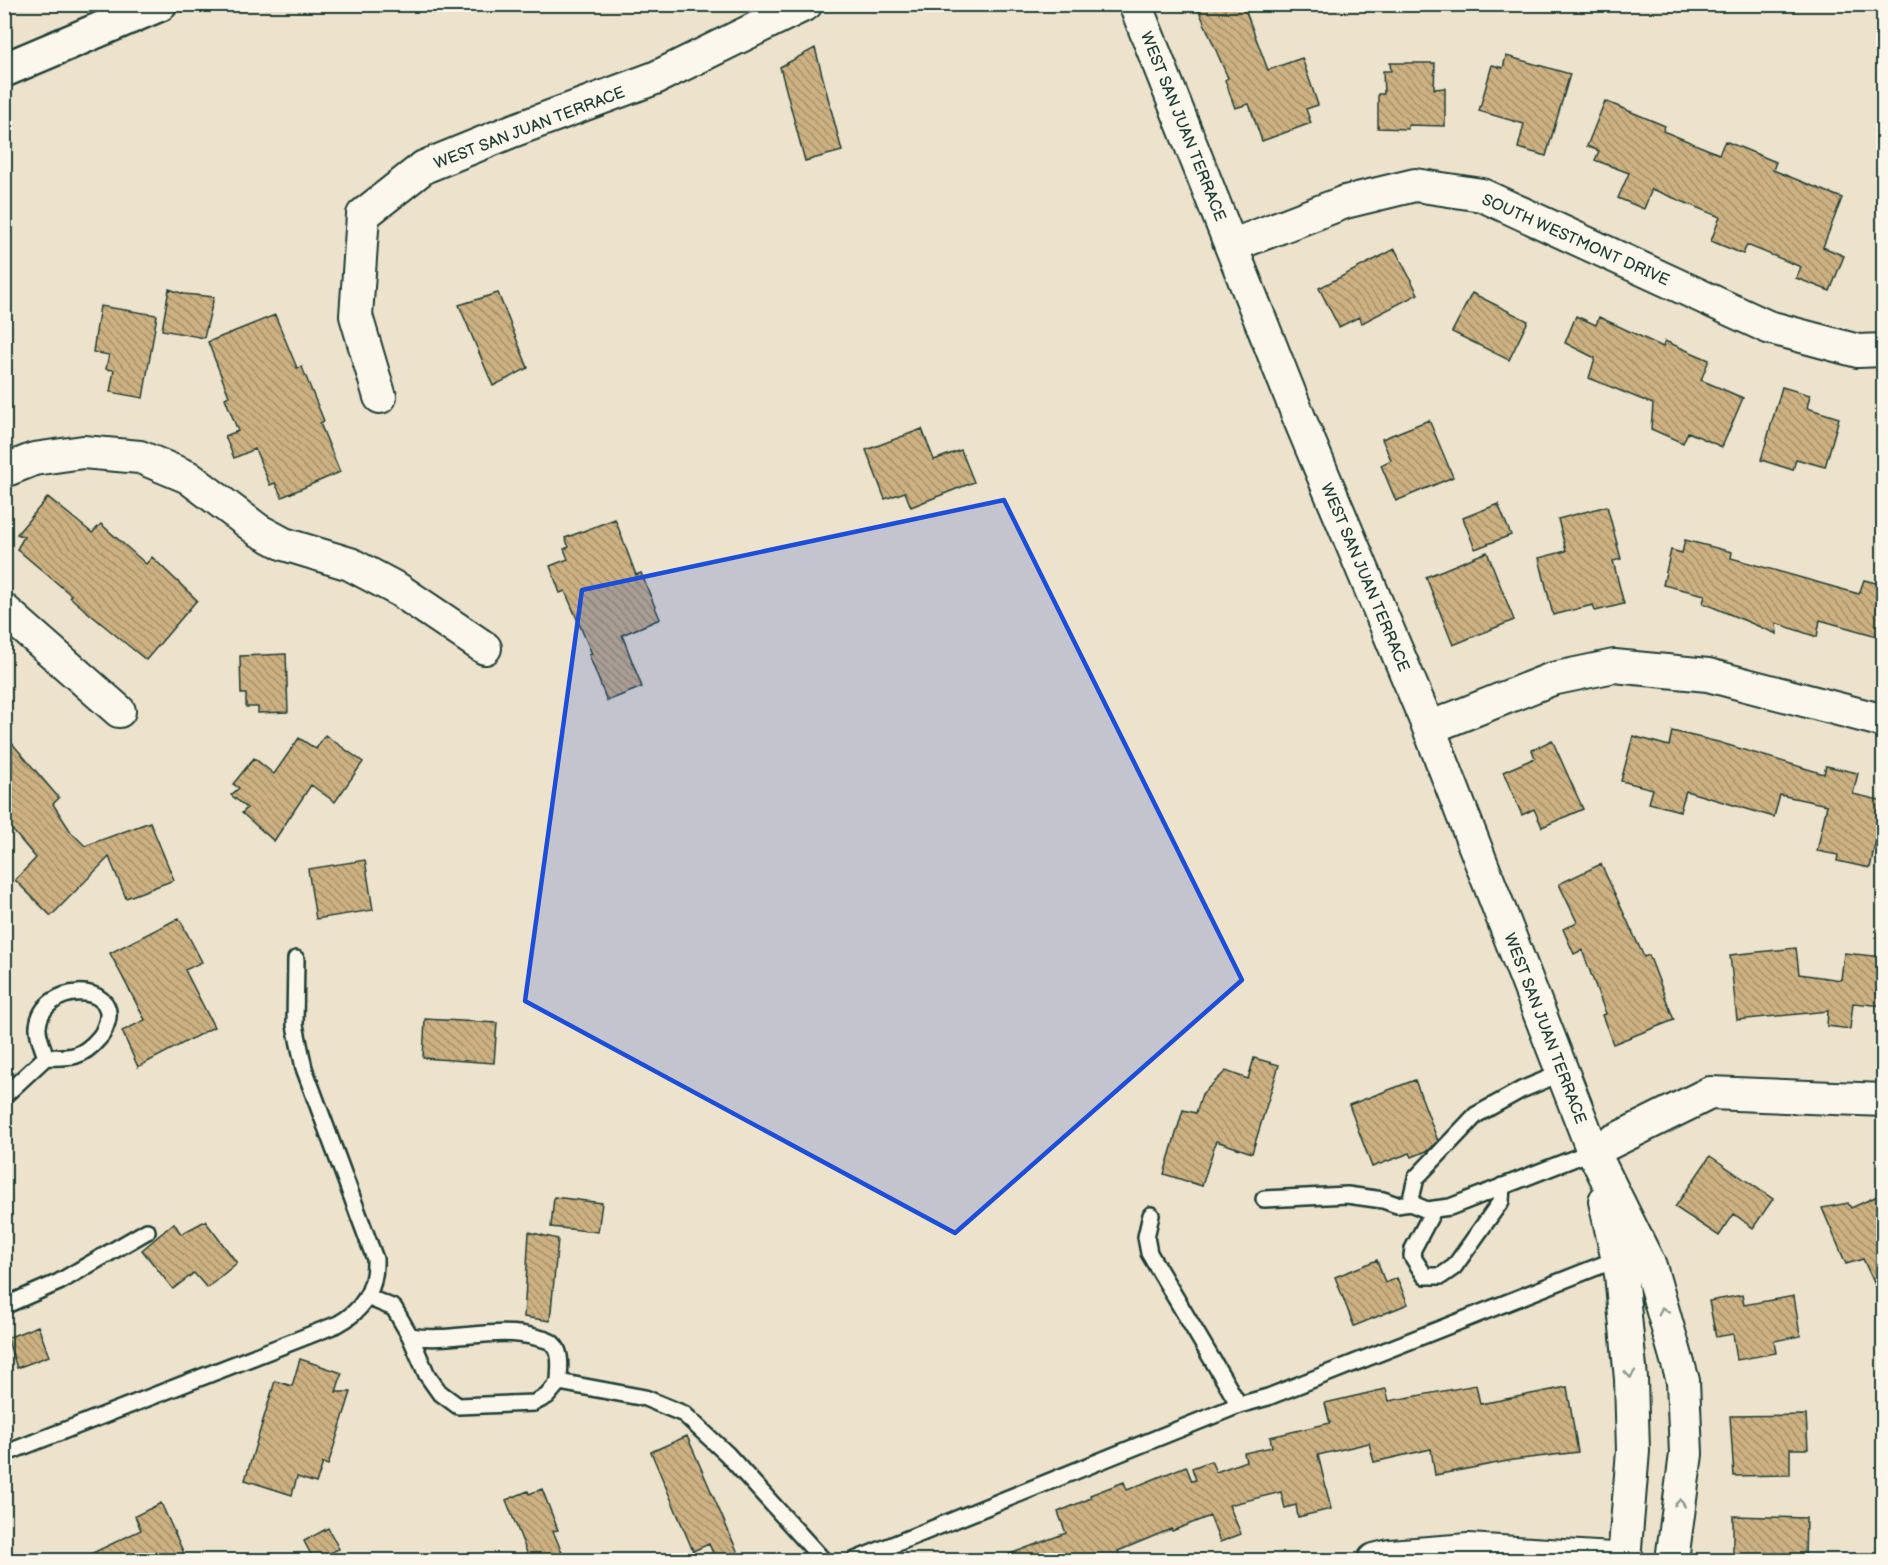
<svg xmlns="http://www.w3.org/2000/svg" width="1888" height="1565" font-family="'Balsamiq Sans',sans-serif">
<defs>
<pattern id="building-back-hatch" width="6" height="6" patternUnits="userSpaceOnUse" patternTransform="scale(1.5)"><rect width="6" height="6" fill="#cdb182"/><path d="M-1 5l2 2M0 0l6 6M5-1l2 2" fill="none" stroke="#a6916b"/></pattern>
</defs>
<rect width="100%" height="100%" fill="#ede2cc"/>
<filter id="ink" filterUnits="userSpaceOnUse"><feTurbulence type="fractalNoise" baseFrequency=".0167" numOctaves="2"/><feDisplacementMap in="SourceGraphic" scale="12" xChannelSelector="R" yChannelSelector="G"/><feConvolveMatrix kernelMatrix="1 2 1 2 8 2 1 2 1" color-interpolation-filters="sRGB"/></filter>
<g filter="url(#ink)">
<!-- building -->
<path fill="url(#building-back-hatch)" stroke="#1f3d34" stroke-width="1.5" d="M 1196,4 L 1243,4 L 1268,70 L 1302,58 L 1318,105 L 1306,109 L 1311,123 L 1262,141 L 1249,104 L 1235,108 L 1225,80 L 1228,78 Z
M 815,48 L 842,151 L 805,161 L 780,67 Z
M 1506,56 L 1570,74 L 1546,156 L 1518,148 L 1524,124 L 1479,111 L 1492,65 L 1503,68 Z
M 1390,63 L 1435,63 L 1434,89 L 1445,88 L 1445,126 L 1408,125 L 1408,129 L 1378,128 L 1378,94 L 1384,94 L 1383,71 L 1391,71 Z
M 1605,101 L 1665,126 L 1663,131 L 1719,154 L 1725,141 L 1776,162 L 1773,170 L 1842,198 L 1823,247 L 1844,256 L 1830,291 L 1796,278 L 1801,267 L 1747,245 L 1743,254 L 1711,241 L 1720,217 L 1652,189 L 1644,209 L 1618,198 L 1629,173 L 1595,160 L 1599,151 L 1587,146 Z
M 1395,249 L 1418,294 L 1362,323 L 1359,317 L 1339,327 L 1319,288 Z
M 169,289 L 184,294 L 214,297 L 204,338 L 162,330 Z
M 498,293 L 528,368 L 493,386 L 459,305 Z
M 1472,293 L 1528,321 L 1509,360 L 1452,332 Z
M 100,306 L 157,315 L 143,398 L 110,392 L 114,370 L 106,369 L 109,355 L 93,352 Z
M 275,315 L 297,368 L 302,367 L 324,421 L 320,423 L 340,472 L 282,497 L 275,483 L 270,485 L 255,449 L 234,458 L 225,436 L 238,431 L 225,398 L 229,396 L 208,342 Z
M 1576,316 L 1596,325 L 1599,317 L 1663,347 L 1665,341 L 1709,360 L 1701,380 L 1743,398 L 1722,447 L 1688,432 L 1683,443 L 1651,429 L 1653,404 L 1589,378 L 1595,358 L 1565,343 Z
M 1782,387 L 1810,395 L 1807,408 L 1839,418 L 1825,467 L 1796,459 L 1793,470 L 1761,460 Z
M 1429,420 L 1453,477 L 1396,501 L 1381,465 L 1391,460 L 1382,439 Z
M 922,429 L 934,460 L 961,450 L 974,482 L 911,507 L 905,492 L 885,499 L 866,450 Z
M 48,497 L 92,533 L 101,524 L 146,564 L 152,557 L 197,600 L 146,660 L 91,615 L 70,597 L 71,595 L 17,549 L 24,537 L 17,534 Z
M 1498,504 L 1511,535 L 1475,549 L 1463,518 Z
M 1607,506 L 1621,559 L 1613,561 L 1624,604 L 1595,611 L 1593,605 L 1553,615 L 1539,558 L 1566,551 L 1558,519 Z
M 615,519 L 636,575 L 641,573 L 660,619 L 622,635 L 642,687 L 607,701 L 589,655 L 592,654 L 565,591 L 560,593 L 550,566 L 568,559 L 564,549 L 569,547 L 565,538 Z
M 1685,540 L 1732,552 L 1731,558 L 1859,594 L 1864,580 L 1884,585 L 1884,638 L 1820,620 L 1817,637 L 1776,623 L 1777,634 L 1703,603 L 1705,595 L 1663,585 L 1671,550 L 1682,553 Z
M 1487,552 L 1514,620 L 1453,645 L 1426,577 Z
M 286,654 L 288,712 L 258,713 L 258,707 L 246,707 L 246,694 L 241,694 L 240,656 Z
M 1672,731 L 1718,742 L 1824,774 L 1826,766 L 1858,773 L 1853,794 L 1884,801 L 1870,868 L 1837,861 L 1838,855 L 1817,851 L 1827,805 L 1780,795 L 1774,817 L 1686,791 L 1680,811 L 1649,803 L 1653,789 L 1621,781 L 1633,736 L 1669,746 Z
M 4,734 L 59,798 L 53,804 L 71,832 L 85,846 L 150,822 L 174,880 L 126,898 L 109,857 L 51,916 L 15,880 L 36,858 L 4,820 Z
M 325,735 L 363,762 L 335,802 L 311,785 L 274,841 L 242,813 L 247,808 L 231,795 L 239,788 L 233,784 L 254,758 L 274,774 L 299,738 L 316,749 Z
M 1552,740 L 1583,809 L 1542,827 L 1534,809 L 1522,815 L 1503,772 L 1535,758 L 1532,750 Z
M 365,860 L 373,910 L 316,919 L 308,869 Z
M 1601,864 L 1644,957 L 1649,955 L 1674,1020 L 1613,1044 L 1602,1015 L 1606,1014 L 1582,950 L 1574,954 L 1563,929 L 1577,922 L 1559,884 Z
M 179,918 L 202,962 L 185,970 L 214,1027 L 138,1067 L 122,1031 L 145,1020 L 110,953 Z
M 1796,948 L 1799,974 L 1841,980 L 1844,953 L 1884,957 L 1884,1006 L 1853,1003 L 1850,1029 L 1827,1026 L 1828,1011 L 1737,1020 L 1730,955 Z
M 425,1019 L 497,1023 L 494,1063 L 423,1058 Z
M 1254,1058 L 1279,1065 L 1252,1153 L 1216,1141 L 1202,1186 L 1164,1174 L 1183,1110 L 1196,1113 L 1202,1094 L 1226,1071 L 1248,1079 Z
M 1415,1080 L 1438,1141 L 1429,1150 L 1412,1157 L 1410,1153 L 1372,1167 L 1349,1105 Z
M 1710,1156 L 1773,1199 L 1753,1228 L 1734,1214 L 1719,1236 L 1675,1207 Z
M 1884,1193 L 1884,1304 L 1863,1259 L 1846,1264 L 1822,1208 L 1848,1203 L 1851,1208 Z
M 554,1197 L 602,1203 L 598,1232 L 551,1227 Z
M 205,1221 L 237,1263 L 207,1288 L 194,1273 L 173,1289 L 142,1250 L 174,1223 L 181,1234 Z
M 529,1232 L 558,1239 L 550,1321 L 524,1317 Z
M 1377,1260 L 1385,1283 L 1397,1278 L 1408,1304 L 1354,1326 L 1335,1277 Z
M 1742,1295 L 1744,1305 L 1794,1296 L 1800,1336 L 1774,1341 L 1776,1353 L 1737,1360 L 1733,1334 L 1716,1337 L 1709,1301 Z
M 38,1326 L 49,1356 L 17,1368 L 7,1338 Z
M 300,1359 L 342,1373 L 336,1392 L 351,1392 L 328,1465 L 323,1463 L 316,1483 L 297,1477 L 292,1495 L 245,1480 L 275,1381 L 292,1386 Z
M 1476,1385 L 1480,1404 L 1567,1387 L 1578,1452 L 1513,1460 L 1435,1475 L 1431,1449 L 1374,1462 L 1369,1443 L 1318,1455 L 1331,1509 L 1298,1517 L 1296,1505 L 1285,1508 L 1281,1492 L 1229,1505 L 1241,1534 L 1220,1542 L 1210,1516 L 1172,1531 L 1171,1529 L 1118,1551 L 1121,1560 L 999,1560 L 999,1558 L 1066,1533 L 1058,1512 L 1091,1498 L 1090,1495 L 1124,1482 L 1127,1490 L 1186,1466 L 1192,1481 L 1196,1480 L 1192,1468 L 1211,1461 L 1216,1472 L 1246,1461 L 1244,1453 L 1272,1447 L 1270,1437 L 1330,1423 L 1325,1403 L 1386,1389 L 1389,1401 Z
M 1806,1415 L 1808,1449 L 1790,1449 L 1790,1475 L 1734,1476 L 1730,1416 Z
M 687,1436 L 741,1560 L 716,1560 L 709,1544 L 693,1551 L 651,1452 Z
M 542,1489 L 558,1530 L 553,1531 L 565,1560 L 530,1560 L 506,1500 L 528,1491 L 529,1494 Z
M 161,1503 L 187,1560 L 78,1560 L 141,1530 L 135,1516 Z
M 1733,1516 L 1806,1518 L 1805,1560 L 1733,1560 Z
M 328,1528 L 339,1549 L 314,1560 L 304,1541 Z"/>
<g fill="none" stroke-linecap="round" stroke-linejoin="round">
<!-- lane casing -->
<g stroke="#1f3d34" stroke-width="20">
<path id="lane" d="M 1564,1072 L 1521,1090 L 1476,1115 L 1416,1178 L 1410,1203 L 1427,1210 L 1450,1207 L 1593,1151
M 4,1096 L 46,1057 C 71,1058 82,1058 99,1038 C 104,1033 105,1028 107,1022 C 118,983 43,982 38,1026 C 37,1035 43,1048 46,1057
M 1264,1199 L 1347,1195 L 1383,1200 L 1397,1205 L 1410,1203
M 1434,1209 L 1413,1249 L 1412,1256 L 1425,1276 L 1441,1276 L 1454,1267 L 1501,1201 L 1502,1186
M 1151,1215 L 1146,1237 L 1149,1253 L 1239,1405 L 1268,1397 L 1617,1259
M 367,1297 L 394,1308 L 410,1336 L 427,1375 L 439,1392 L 458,1406 L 534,1403 L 547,1396 L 559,1382 C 559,1370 563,1352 552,1343 C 549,1340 543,1339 539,1338 C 497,1325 453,1343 410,1336
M 4,1306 L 59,1282 L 147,1231
M 559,1382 L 645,1398 L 684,1414 L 727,1454 L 823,1560
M 4,1454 L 338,1324 C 364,1310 376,1288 375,1259 L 304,1068 L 295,1025 L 296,959
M 855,1560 L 1239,1405"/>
</g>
<!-- street casing -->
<g stroke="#1f3d34" stroke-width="36">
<path id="street" d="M 1135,4 L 1300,420 L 1429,728 L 1593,1151 L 1650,1266 L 1683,1381 L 1686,1454 L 1672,1560
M 1231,246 L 1345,202 L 1415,185 L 1482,195 L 1768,327 L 1858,351 L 1884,350
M 380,397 L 356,316 L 363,215 L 424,167 L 512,131 L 655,78 L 806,4
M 4,471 L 34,459 L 83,452 L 140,457 L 188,477 L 258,530 L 284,544 L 350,564 L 399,590 L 485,648
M 4,610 L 119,711
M 1429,728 L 1552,679 L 1614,666 L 1708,675 L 1884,721
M 1593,1151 L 1710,1093 L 1884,1100
M 1605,1201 L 1621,1274 L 1631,1379 L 1633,1451 L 1624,1560
M 1374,1560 L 1390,1556 L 1468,1550 L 1628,1560"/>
</g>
<!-- secondary casing -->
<g stroke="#1f3d34" stroke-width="38">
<path id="secondary" d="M 4,70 L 160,4"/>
</g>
<!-- lane -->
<use href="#lane" stroke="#fbf7ec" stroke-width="15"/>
<!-- street -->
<use href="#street" stroke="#fbf7ec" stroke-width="32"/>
<!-- secondary -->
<use href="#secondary" stroke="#fbf7ec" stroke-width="33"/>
</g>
<!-- one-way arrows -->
<defs><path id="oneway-chevron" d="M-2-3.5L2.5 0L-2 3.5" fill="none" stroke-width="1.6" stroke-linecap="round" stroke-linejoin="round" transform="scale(1.5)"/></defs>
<g stroke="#8d9a90">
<use href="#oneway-chevron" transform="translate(1663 1311) rotate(-106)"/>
<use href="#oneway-chevron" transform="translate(1630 1374) rotate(85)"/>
<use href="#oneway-chevron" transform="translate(1680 1503) rotate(-84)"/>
</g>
</g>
<!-- marked area -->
<path fill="#1d4ed8" fill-opacity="0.2" stroke="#1d4ed8" stroke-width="4.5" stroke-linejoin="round" d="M 1004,500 L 1242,980 L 955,1233 L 525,1001 L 582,590 Z"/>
<g text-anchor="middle" stroke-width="4.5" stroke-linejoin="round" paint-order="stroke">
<!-- street labels -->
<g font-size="16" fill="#1f3d34" stroke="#fbf7ec">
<text transform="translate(1184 126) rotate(68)" y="6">WEST SAN JUAN TERRACE</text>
<text transform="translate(529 127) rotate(-21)" y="6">WEST SAN JUAN TERRACE</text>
<text transform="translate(1576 239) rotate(24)" y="6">SOUTH WESTMONT DRIVE</text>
<text transform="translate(1366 577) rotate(67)" y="6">WEST SAN JUAN TERRACE</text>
<text transform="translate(1546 1028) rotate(69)" y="6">WEST SAN JUAN TERRACE</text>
</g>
</g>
<!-- margin -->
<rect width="1888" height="1565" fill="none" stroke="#fbf7ec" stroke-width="24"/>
<rect x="12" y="12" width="1864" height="1541" fill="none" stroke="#1f3d34" stroke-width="2" filter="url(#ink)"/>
</svg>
